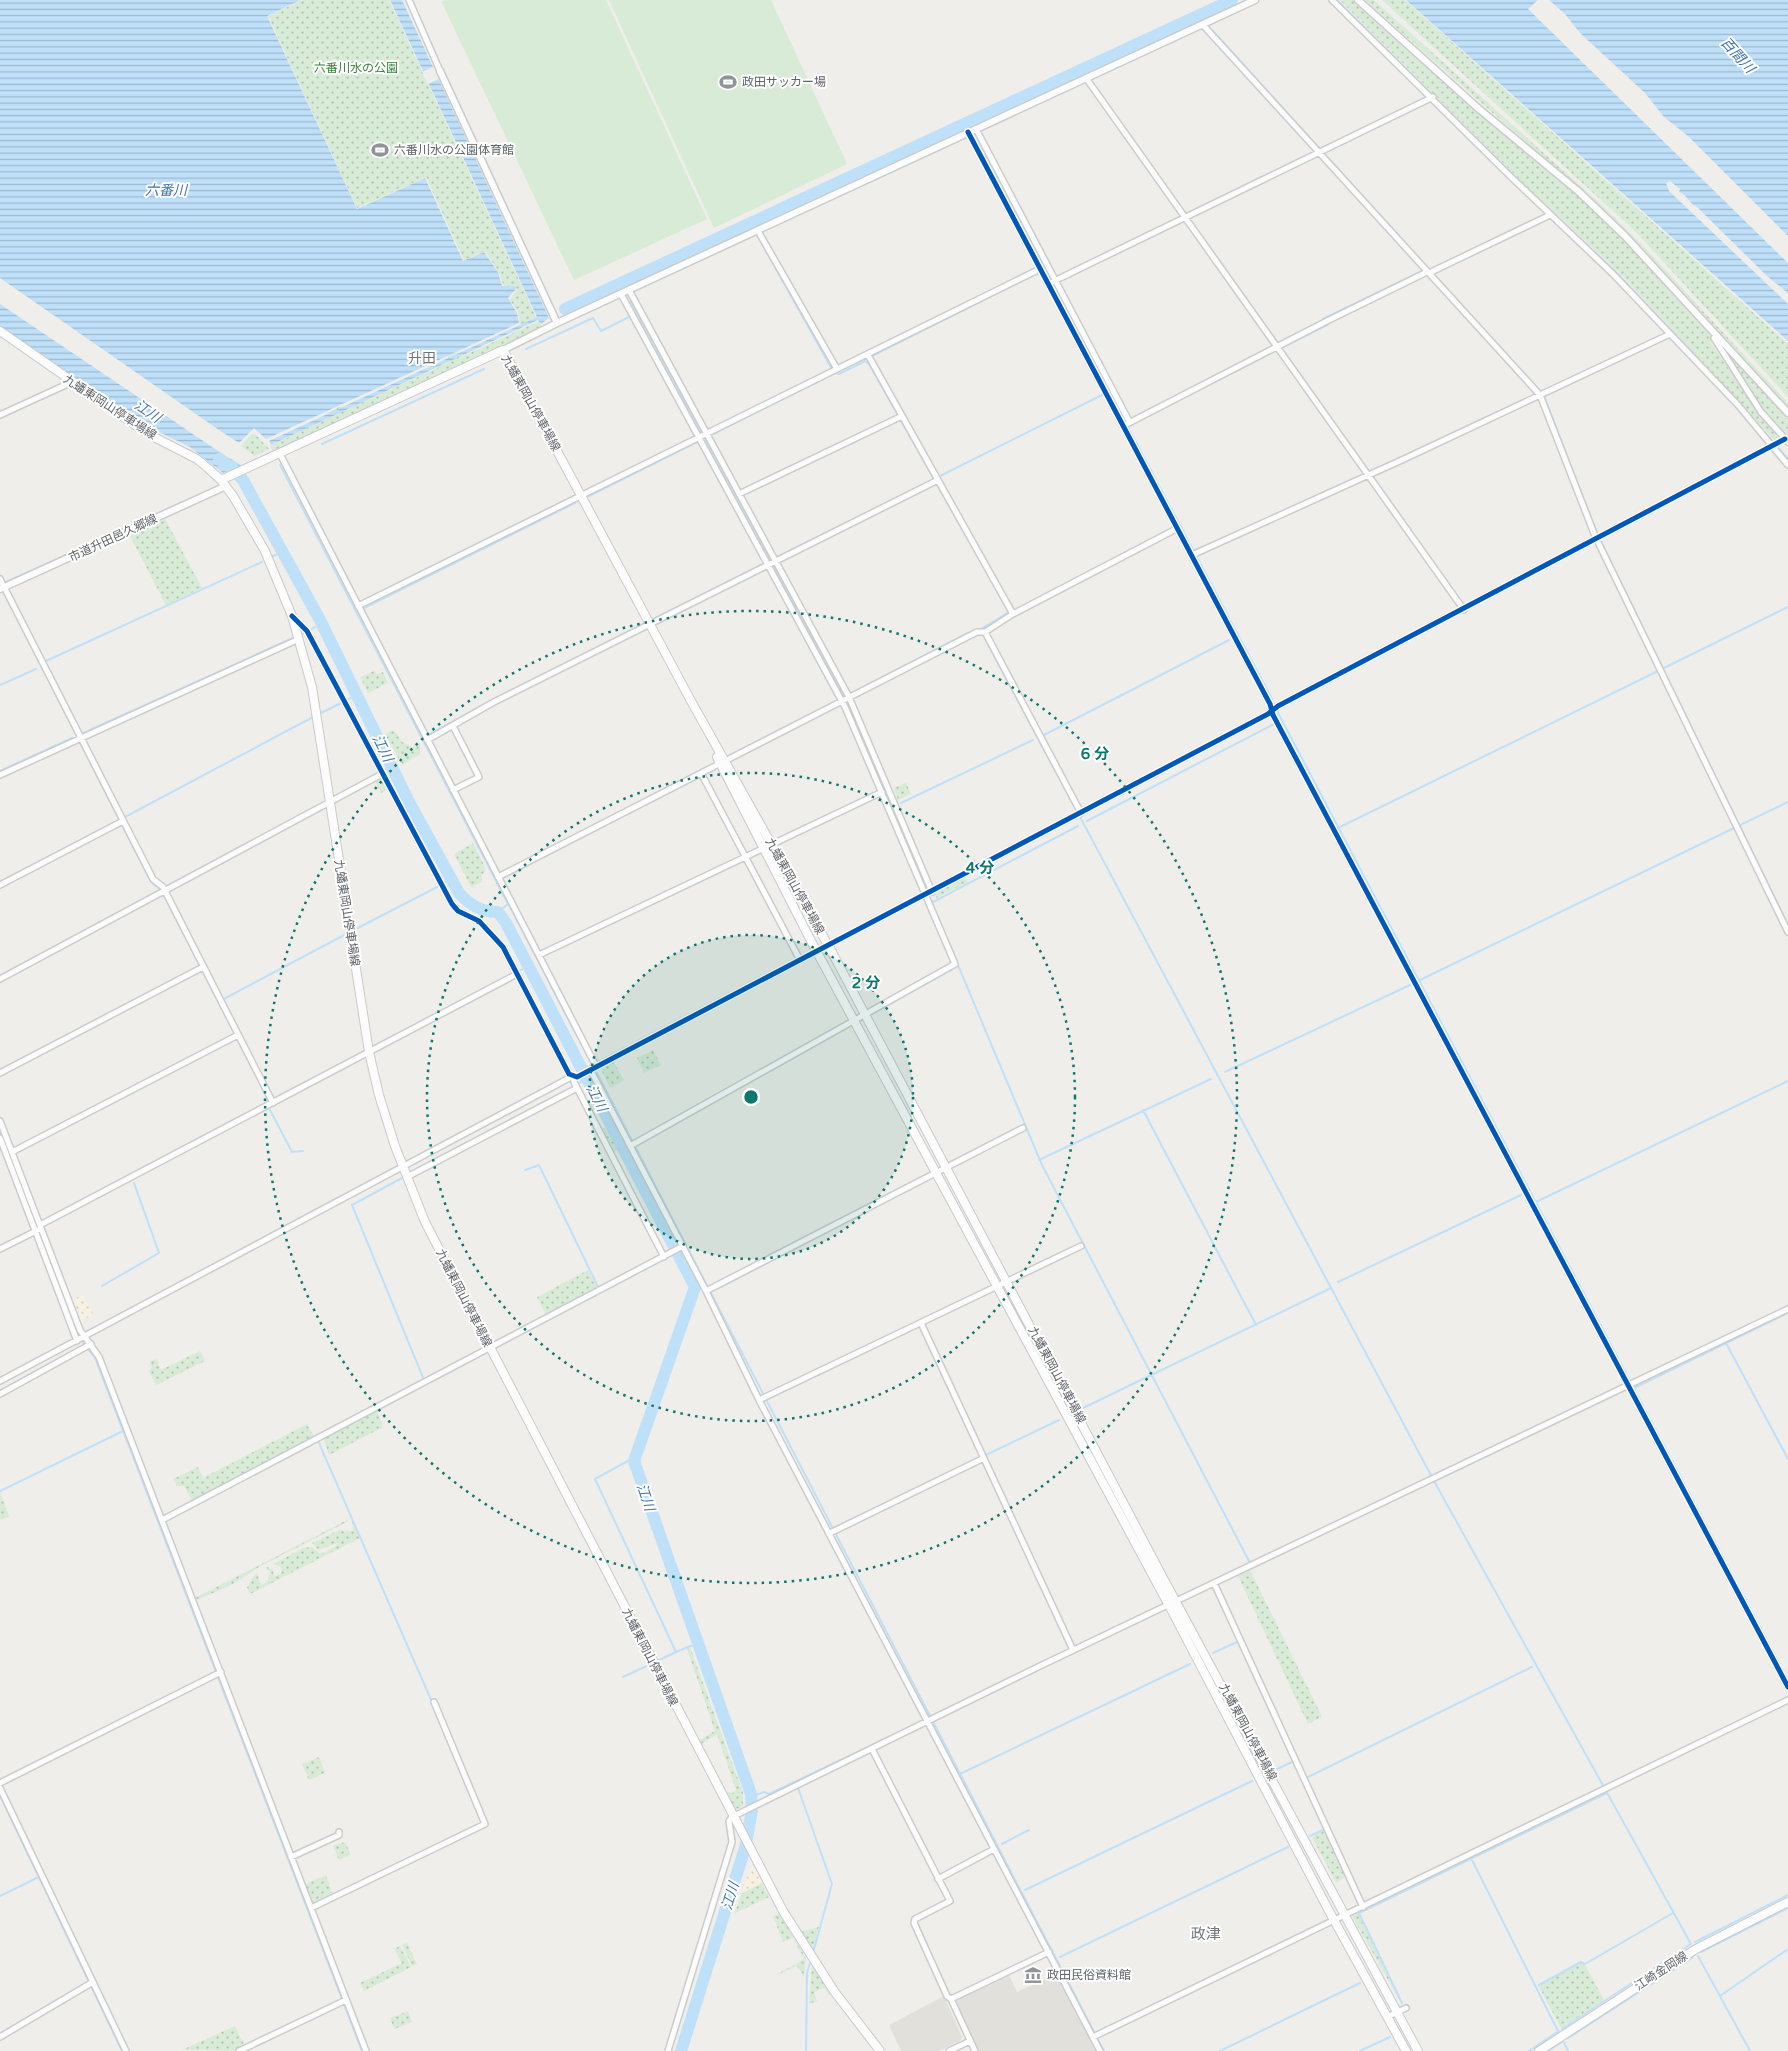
<svg xmlns="http://www.w3.org/2000/svg" width="1788" height="2051" font-family="'Varela Round','Noto Sans JP',sans-serif">
<defs>
<pattern id="grass-dots" width="8" height="8" patternUnits="userSpaceOnUse" patternTransform="scale(1.25)"><rect width="8" height="8" fill="#d8ebd6"/><path d="M2 2h.1M6 6h.1" fill="none" stroke="#b2c2b1" stroke-width="1.8" stroke-linecap="round"/></pattern>
<pattern id="sand-dots" width="8" height="8" patternUnits="userSpaceOnUse" patternTransform="scale(1.25)"><rect width="8" height="8" fill="#f6f1e1"/><path d="M2 2h.1M6 6h.1" fill="none" stroke="#d5d1c4" stroke-width="1.8" stroke-linecap="round"/></pattern>
<pattern id="water-rules" width="6" height="5" patternUnits="userSpaceOnUse" patternTransform="scale(1.25)"><rect width="6" height="5" fill="#bfe0f9"/><path d="M0 2.5h6" fill="none" stroke="#9eb9cd"/></pattern>
</defs>
<rect width="100%" height="100%" fill="#efeeea"/>
<!-- education -->
<path fill="#e2e0da" d="M 1058,1973 L 1097,2051 L 978,2051 L 956,2004 L 958,1999 L 1009,1975 L 1017,1992 Z
M 944,1996 L 962,2037 L 960,2041 L 939,2051 L 901,2051 L 889,2025 Z"/>
<!-- grass -->
<path fill="url(#grass-dots)" fill-rule="evenodd" d="M 303,0 L 389,0 L 536,317 L 520,325 L 518,312 L 510,300 L 517,289 L 515,286 L 504,286 L 498,271 L 485,251 L 464,260 L 426,177 L 357,208 L 268,16 Z
M 1340,0 L 1354,0 L 1460,96 L 1579,197 L 1645,262 L 1709,331 L 1711,343 L 1758,412 L 1777,434 L 1776,442 L 1619,272 L 1530,190 Z
M 1365,0 L 1374,0 L 1606,209 L 1647,250 L 1788,403 L 1788,408 L 1689,298 L 1604,211 Z
M 1382,0 L 1405,0 L 1788,344 L 1788,397 L 1635,231 Z
M 539,321 L 542,327 L 273,452 L 270,446 L 329,418 L 327,413 L 341,406 L 344,411 L 450,362 L 448,356 L 458,352 L 461,357 Z
M 1724,347 L 1788,419 L 1788,439 L 1762,410 Z
M 252,434 L 255,434 L 269,449 L 255,456 L 241,446 Z
M 165,519 L 202,588 L 166,605 L 130,536 Z
M 374,671 L 377,674 L 383,672 L 388,683 L 368,693 L 360,677 Z
M 393,730 L 396,732 L 402,742 L 412,747 L 420,743 L 420,754 L 403,764 L 401,763 L 385,734 Z
M 382,778 L 388,789 L 381,793 L 375,781 Z
M 906,783 L 911,794 L 898,800 L 894,788 Z
M 473,843 L 486,869 L 482,875 L 482,882 L 471,887 L 454,854 Z
M 964,878 L 968,882 L 936,898 L 935,893 Z
M 653,1050 L 661,1065 L 644,1073 L 637,1058 Z
M 613,1061 L 624,1080 L 610,1088 L 600,1067 Z
M 607,1126 L 619,1150 L 614,1152 L 602,1129 Z
M 588,1270 L 597,1288 L 546,1315 L 537,1297 Z
M 200,1351 L 205,1361 L 156,1385 L 149,1371 L 152,1367 L 150,1362 L 156,1359 L 161,1370 Z
M 376,1409 L 383,1427 L 329,1455 L 323,1438 Z
M 307,1424 L 314,1437 L 192,1501 L 184,1486 L 177,1486 L 173,1479 L 198,1467 L 203,1478 Z
M 0,1492 L 9,1516 L 1,1520 L 0,1516 Z
M 352,1518 L 360,1538 L 250,1594 L 247,1587 C 252,1582 250,1577 258,1573 L 259,1581 L 262,1585 L 268,1580 L 270,1571 L 266,1570 L 267,1567 L 273,1570 L 274,1576 L 280,1575 L 282,1571 L 280,1566 L 273,1564 L 303,1548 L 311,1547 L 321,1554 L 335,1547 L 338,1543 L 319,1550 L 312,1543 L 339,1530 L 353,1531 Z
M 349,1519 L 347,1522 L 259,1567 L 233,1584 L 195,1601 L 195,1598 Z
M 1250,1570 L 1322,1717 L 1308,1724 L 1238,1576 Z
M 690,1647 L 743,1793 L 743,1806 L 734,1810 L 698,1741 L 715,1731 L 687,1649 ZM 717,1734 L 736,1790 L 733,1793 L 727,1792 L 701,1744 Z
M 319,1757 L 325,1773 L 309,1780 L 302,1764 Z
M 1325,1830 L 1346,1874 L 1343,1879 L 1336,1883 L 1312,1837 Z
M 345,1842 L 351,1855 L 339,1860 L 333,1846 Z
M 326,1875 L 332,1893 L 311,1904 L 305,1884 Z
M 762,1883 L 769,1897 L 735,1913 L 741,1894 Z
M 1358,1912 L 1401,2003 L 1352,1916 Z
M 779,1913 L 806,1958 L 804,1976 L 797,1966 L 774,1976 L 804,1959 L 793,1938 L 783,1942 L 773,1916 Z
M 819,1927 L 812,1952 L 799,1932 Z
M 407,1943 L 417,1964 L 412,1966 L 402,1945 Z
M 400,1946 L 411,1967 L 364,1991 L 360,1983 L 402,1963 L 394,1949 Z
M 1581,1962 L 1585,1965 L 1604,2000 L 1561,2028 L 1538,1985 Z
M 812,1964 L 831,1994 L 829,1995 L 824,1988 L 814,1992 L 817,2001 L 809,2004 Z
M 408,2011 L 412,2022 L 394,2029 L 390,2018 Z
M 235,2026 L 245,2046 L 236,2051 L 182,2050 Z"/>
<!-- sand -->
<path fill="url(#sand-dots)" d="M 83,1295 L 94,1315 L 79,1322 L 71,1300 Z
M 753,1866 L 762,1882 L 742,1892 L 749,1870 Z"/>
<!-- pitch -->
<path fill="#d8ebd6" d="M 445,0 L 606,0 L 707,219 L 574,280 L 441,1 Z
M 609,0 L 771,0 L 847,164 L 714,228 Z"/>
<!-- water -->
<path fill="url(#water-rules)" d="M 0,0 L 301,0 L 267,16 L 357,209 L 425,178 L 463,261 L 484,252 L 498,272 L 502,286 L 515,286 L 516,289 L 508,298 L 517,313 L 519,323 L 266,439 L 254,428 L 239,443 L 219,430 L 0,278 Z
M 390,0 L 402,0 L 549,318 L 541,324 L 538,320 L 271,445 L 269,441 L 537,317 Z
M 1406,0 L 1538,0 L 1528,9 L 1788,263 L 1788,293 L 1767,276 L 1697,207 C 1688,203 1687,194 1679,192 L 1680,189 L 1670,181 L 1666,183 L 1669,191 L 1788,304 L 1788,341 Z
M 1549,0 L 1788,0 L 1788,236 L 1688,136 L 1664,117 L 1645,93 L 1580,33 L 1565,14 Z
M 0,304 L 221,453 L 241,465 L 223,473 L 190,447 L 157,431 L 93,391 L 0,326 Z"/>
<!-- pier -->
<path fill="#efeeea" d="M 433,67 L 439,79 L 428,84 L 422,72 Z"/>
<g fill="none" stroke-linecap="round" stroke-linejoin="round">
<!-- stream -->
<path stroke="#bfe0f9" stroke-width="2" d="M 1337,0 L 1529,191 L 1615,271 L 1698,359
M 1199,15 L 1201,17
M 1213,31 L 1544,396 L 1598,536 L 1788,925
M 967,122 L 969,125
M 977,142 L 1272,699
M 1327,151 L 1433,100
M 1298,165 L 1320,155
M 749,223 L 751,226
M 761,242 L 834,373 L 839,374 L 865,361 L 869,364 L 965,534
M 620,283 L 622,286
M 631,302 L 847,701 L 1042,1165 L 1250,1563
M 526,349 L 593,318 L 601,331 L 629,317
M 872,356 L 1037,273
M 1214,382 L 1327,325 L 1323,319 L 1424,270
M 0,412 L 8,409
M 1758,425 L 1788,459
M 713,434 L 823,379
M 322,444 L 484,369
M 283,463 L 280,465 L 508,904 L 498,912
M 940,476 L 1104,394
M 589,496 L 699,441
M 273,556 L 282,552
M 777,557 L 927,483
M 4,583 L 183,502
M 2,589 L 151,882 L 161,890 L 270,1102
M 364,608 L 575,503
M 1009,612 L 981,629 L 983,635 L 1434,1481 L 1691,1944
M 655,619 L 763,564
M 310,630 L 322,623
M 302,634 L 305,633
M 46,661 L 262,562
M 1664,668 L 1788,607
M 0,685 L 36,669
M 854,692 L 968,633
M 349,699 L 357,695
M 1277,711 L 1630,1381
M 321,713 L 341,703
M 81,734 L 293,638
M 430,734 L 485,704
M 1044,735 L 1229,640
M 386,768 L 392,765
M 0,771 L 72,738
M 901,803 L 1033,740
M 123,818 L 313,717
M 1087,821 L 1274,724
M 1738,826 L 1788,802
M 1338,828 L 1658,671
M 504,877 L 582,837
M 445,882 L 452,879
M 166,887 L 226,855
M 933,902 L 1078,826
M 509,905 L 576,1034
M 354,930 L 439,886
M 519,971 L 528,966
M 0,976 L 114,915
M 1418,981 L 1734,828
M 222,1000 L 346,934
M 872,1014 L 951,970
M 596,1063 L 797,958
M 1225,1072 L 1410,985
M 597,1073 C 765,1399 935,1725 1104,2051
M 578,1085 L 585,1076
M 269,1108 L 292,1152 L 303,1151
M 1143,1110 L 1256,1325
M 683,1119 L 845,1029
M 0,1131 L 79,1338 L 95,1358 L 362,2051
M 1039,1160 L 1211,1079
M 525,1170 L 539,1165 L 599,1289
M 402,1178 L 352,1205 L 424,1380
M 1536,1202 L 1788,1081
M 659,1243 L 665,1254
M 1338,1282 L 1521,1195
M 102,1286 L 159,1253 L 134,1183
M 721,1287 L 812,1239
M 1726,1343 L 1788,1459
M 1633,1387 L 1788,1680
M 1634,1388 L 1788,1313
M 0,1391 L 13,1384
M 1083,1408 L 1331,1288
M 319,1443 L 432,1702
M 635,1457 L 595,1479 L 676,1652 L 698,1643
M 0,1491 L 123,1431
M 1352,1520 L 1623,1391
M 832,1529 L 1059,1420
M 1217,1584 L 1302,1768
M 1213,1653 L 1239,1641
M 657,1661 L 676,1652
M 623,1677 L 649,1665
M 930,1717 L 962,1702
M 873,1745 L 880,1759
M 1275,1770 L 1294,1761
M 960,1774 L 1190,1664
M 1306,1778 L 1532,1667
M 798,1788 L 832,1884 L 813,1953
M 0,1796 L 122,2051
M 751,1797 L 764,1792 L 769,1794 L 891,1736
M 1310,1836 L 1325,1829
M 445,1840 L 484,1822
M 1002,1844 L 1029,1830
M 1471,1858 L 1559,2033
M 1025,1890 L 1252,1781
M 0,1896 L 39,1877
M 917,1922 L 927,1945
M 1695,1942 L 1788,1895
M 1701,1952 L 1788,1908
M 1698,1956 L 1750,2051
M 1060,1957 L 1288,1847
M 939,1973 L 949,1993
M 1539,1985 L 1581,1962 L 1585,1964 L 1673,1913
M 1720,1996 L 1788,1949
M 1402,2003 L 1359,1913 L 1607,1793
M 1562,2029 L 1691,1944
M 1095,2033 L 1226,1970
M 1568,2038 L 1692,1958
M 1564,2042 L 1568,2051
M 806,2051 L 807,1973 L 810,1963
M 1220,2051 L 1360,1983
M 1360,2051 L 1390,2037
M 1529,2051 L 1559,2031
M 1548,2051 L 1562,2042"/>
<!-- river -->
<path stroke="#bfe0f9" stroke-width="12" d="M 565,309 L 1232,0
M 219,459 L 232,468 L 243,480 L 320,620 L 410,804 L 459,893 C 470,905 481,912 498,912 L 506,923 L 695,1287 L 634,1461 L 751,1794 L 752,1811 L 745,1848 L 681,2051"/>
<!-- minor casing -->
<g stroke="#cbcccc" stroke-width="8">
<path id="minor" d="M 409,0 L 440,71
M 1332,0 L 1510,176 L 1612,273 L 1738,405 L 1788,465
M 1202,24 L 1540,395 L 1595,536 L 1788,932
M 1086,78 L 1464,610
M 976,129 L 1129,421
M 968,132 L 1270,704 L 1273,715 L 1788,1687
M 758,231 L 837,369 L 1040,269
M 1429,273 L 1550,215
M 1048,284 L 1433,97
M 629,290 L 849,697 L 932,892
M 621,294 L 845,707 L 955,964 L 630,1146
M 1717,335 L 1714,338 L 1761,412 L 1788,442
M 868,355 L 1013,614
M 0,415 L 72,382
M 1123,426 L 1327,321 L 1427,272
M 279,452 L 596,1066
M 739,494 L 902,416
M 1192,555 L 1404,459 L 1670,334
M 0,579 L 153,879 L 163,887 L 273,1103
M 358,606 L 837,369
M 293,617 L 307,631 L 452,904 L 458,911 L 479,921 L 503,947 L 569,1074 L 577,1077 L 1268,714 L 1278,706 L 1785,439
M 985,632 L 1081,813
M 453,726 L 479,777 L 453,790
M 427,740 L 494,702 L 938,480
M 701,773 L 800,960
M 0,775 L 299,639
M 498,877 L 977,632 L 985,632 L 1013,614 L 1178,528
M 0,885 L 123,821
M 539,955 L 882,792
M 0,979 L 382,774
M 590,1069 L 706,1291 L 759,1400 L 1100,2051
M 0,1073 L 203,967
M 0,1121 L 80,1330 L 99,1357 L 366,2051
M 0,1138 L 77,1341
M 12,1152 L 238,1035
M 407,1177 L 577,1088
M 40,1225 L 517,974
M 0,1249 L 38,1230
M 706,1291 L 1023,1128
M 921,1323 L 1073,1650
M 0,1381 L 573,1076 L 574,1082 L 664,1257
M 0,1394 L 91,1344
M 759,1400 L 1081,1246
M 162,1520 L 683,1246
M 830,1533 L 984,1458
M 1214,1583 L 1363,1907
M 872,1749 L 950,1901 L 915,1919 L 914,1923 L 947,1996 L 951,1999 L 975,2051
M 0,1783 L 221,1672
M 0,1788 L 126,2051
M 291,1857 L 339,1835 L 339,1832
M 938,1879 L 994,1849
M 311,1908 L 485,1824 L 434,1702
M 951,1999 L 1049,1952
M 1387,2017 L 1406,2008
M 0,2037 L 93,1982
M 1093,2037 L 1788,1700
M 239,2051 L 346,2000
M 668,2051 L 732,1842 L 729,1821 L 732,1817 L 1040,1666 L 1788,1309
M 949,2051 L 970,2041"/>
</g>
<!-- tertiary casing -->
<g stroke="#cbcccc" stroke-width="9">
<path id="tertiary" d="M 1358,0 L 1479,109 L 1578,191 L 1625,236 L 1788,413
M 440,71 L 557,323
M 503,350 L 557,323 L 1255,0
M 0,589 L 226,486"/>
</g>
<!-- secondary casing -->
<g stroke="#cacacb" stroke-width="10">
<path id="secondary" d="M 0,331 L 148,434 L 197,459 L 209,469 L 221,480 L 233,496 L 265,551 L 292,616 L 312,687 L 369,1052 L 379,1095 L 395,1146 L 425,1222 L 783,1911 L 834,1991 L 880,2051
M 221,480 L 503,350 L 691,701 L 833,954 L 1162,1576 L 1418,2051
M 717,757 L 810,939 L 1172,1611 L 1329,1911 L 1406,2051
M 1539,2051 L 1696,1949 L 1788,1902"/>
</g>
<!-- minor -->
<use href="#minor" stroke="#fdfcfc" stroke-width="5"/>
<!-- tertiary -->
<use href="#tertiary" stroke="#fdfcfc" stroke-width="6"/>
<!-- secondary -->
<use href="#secondary" stroke="#fdfcfc" stroke-width="8"/>
<!-- cycleway casing -->
<g stroke="#fff" stroke-width="8">
<path id="cycleway" d="M 968,132 L 1270,704 L 1273,715 L 1788,1687
M 292,616 L 307,631 L 452,904 L 458,911 L 479,921 L 503,947 L 569,1074 L 577,1077 L 1268,714 L 1278,706 L 1785,439"/>
</g>
<!-- cycleway -->
<use href="#cycleway" stroke="#0057b8" stroke-width="5"/>
</g>
<!-- distance rings -->
<circle cx="751" cy="1097" r="162" fill="#0f766e" fill-opacity=".12"/>
<g fill="none" stroke="#0f766e" stroke-width="2.5" stroke-dasharray="2.5 5">
<circle cx="751" cy="1097" r="162"/>
<circle cx="751" cy="1097" r="324"/>
<circle cx="751" cy="1097" r="486"/>
</g>
<!-- icons -->
<defs>
<g id="stadium-bare" transform="scale(1.35)"><path d="M0-5a6.5 5 0 1 0 0 10a6.5 5 0 1 0 0-10ZM-3.5-1.8h7v3.6h-7Z" fill="#919496" stroke="#fff" stroke-width="2.5" paint-order="stroke"/></g>
<g id="museum-bare" transform="scale(1.35)"><path d="M0-6L6-3V-2H-6V-3ZM-5-1h2V3h-2ZM-1-1h2V3h-2ZM3-1h2V3H3ZM-6 4H6V6H-6Z" fill="#919496" stroke="#fff" stroke-width="2.5" paint-order="stroke"/></g>
</defs>
<g fill-rule="evenodd">
<use href="#stadium-bare" x="728" y="82"/>
<use href="#stadium-bare" x="380" y="150"/>
<use href="#museum-bare" x="1033" y="1975"/>
</g>
<g text-anchor="middle" stroke-width="4" stroke-linejoin="round" paint-order="stroke">
<!-- park labels -->
<g font-size="12" fill="#348238" stroke="#fff">
<text x="356" y="72">六番川水の公園</text>
</g>
<!-- poi labels -->
<g font-size="12" fill="#5f6368" stroke="#fff" text-anchor="start">
<text x="742" y="86">政田サッカー場</text>
<text x="394" y="154">六番川水の公園体育館</text>
<text x="1047" y="1979">政田民俗資料館</text>
</g>
<!-- street labels -->
<g font-size="12" fill="#5f6368" stroke="#fff">
<text transform="translate(531 403) rotate(61)" y="4">九蟠東岡山停車場線</text>
<text transform="translate(110 407) rotate(33)" y="4">九蟠東岡山停車場線</text>
<text transform="translate(113 538) rotate(-25)" y="4">市道升田邑久郷線</text>
<text transform="translate(795 886) rotate(61)" y="4">九蟠東岡山停車場線</text>
<text transform="translate(347 913) rotate(81)" y="4">九蟠東岡山停車場線</text>
<text transform="translate(464 1298) rotate(63)" y="4">九蟠東岡山停車場線</text>
<text transform="translate(1057 1375) rotate(62)" y="4">九蟠東岡山停車場線</text>
<text transform="translate(650 1657) rotate(63)" y="4">九蟠東岡山停車場線</text>
<text transform="translate(1248 1732) rotate(62)" y="4">九蟠東岡山停車場線</text>
<text transform="translate(1661 1971) rotate(-33)" y="4">江崎金岡線</text>
</g>
<!-- water labels -->
<g font-size="14" font-style="italic" fill="#4174aa" stroke="#fff">
<text transform="translate(1738 55) rotate(48)" y="5">百間川</text>
<text x="166" y="195">六番川</text>
<text transform="translate(148 411) rotate(34)" y="5">江川</text>
<text transform="translate(383 748) rotate(64)" y="5">江川</text>
<text transform="translate(597 1098) rotate(63)" y="5">江川</text>
<text transform="translate(646 1497) rotate(71)" y="5">江川</text>
<text transform="translate(730 1896) rotate(-73)" y="5">江川</text>
</g>
<!-- neighbourhood labels -->
<g font-size="14" fill="#70757a" stroke="#fff">
<text x="422" y="363">升田</text>
</g>
<!-- quarter labels -->
<g font-size="15" fill="#70757a" stroke="#fff">
<text x="1206" y="1939">政津</text>
</g>
</g>
<circle cx="751" cy="1097" r="8" fill="#0f766e" stroke="#fff" stroke-width="2.5"/>
<g font-size="15" text-anchor="middle" font-weight="bold" fill="#0f766e" stroke="#fff" stroke-width="4" stroke-linejoin="round" paint-order="stroke">
<text x="1095" y="759">6 分</text>
<text x="980" y="873">4 分</text>
<text x="866" y="988">2 分</text>
</g>
</svg>
